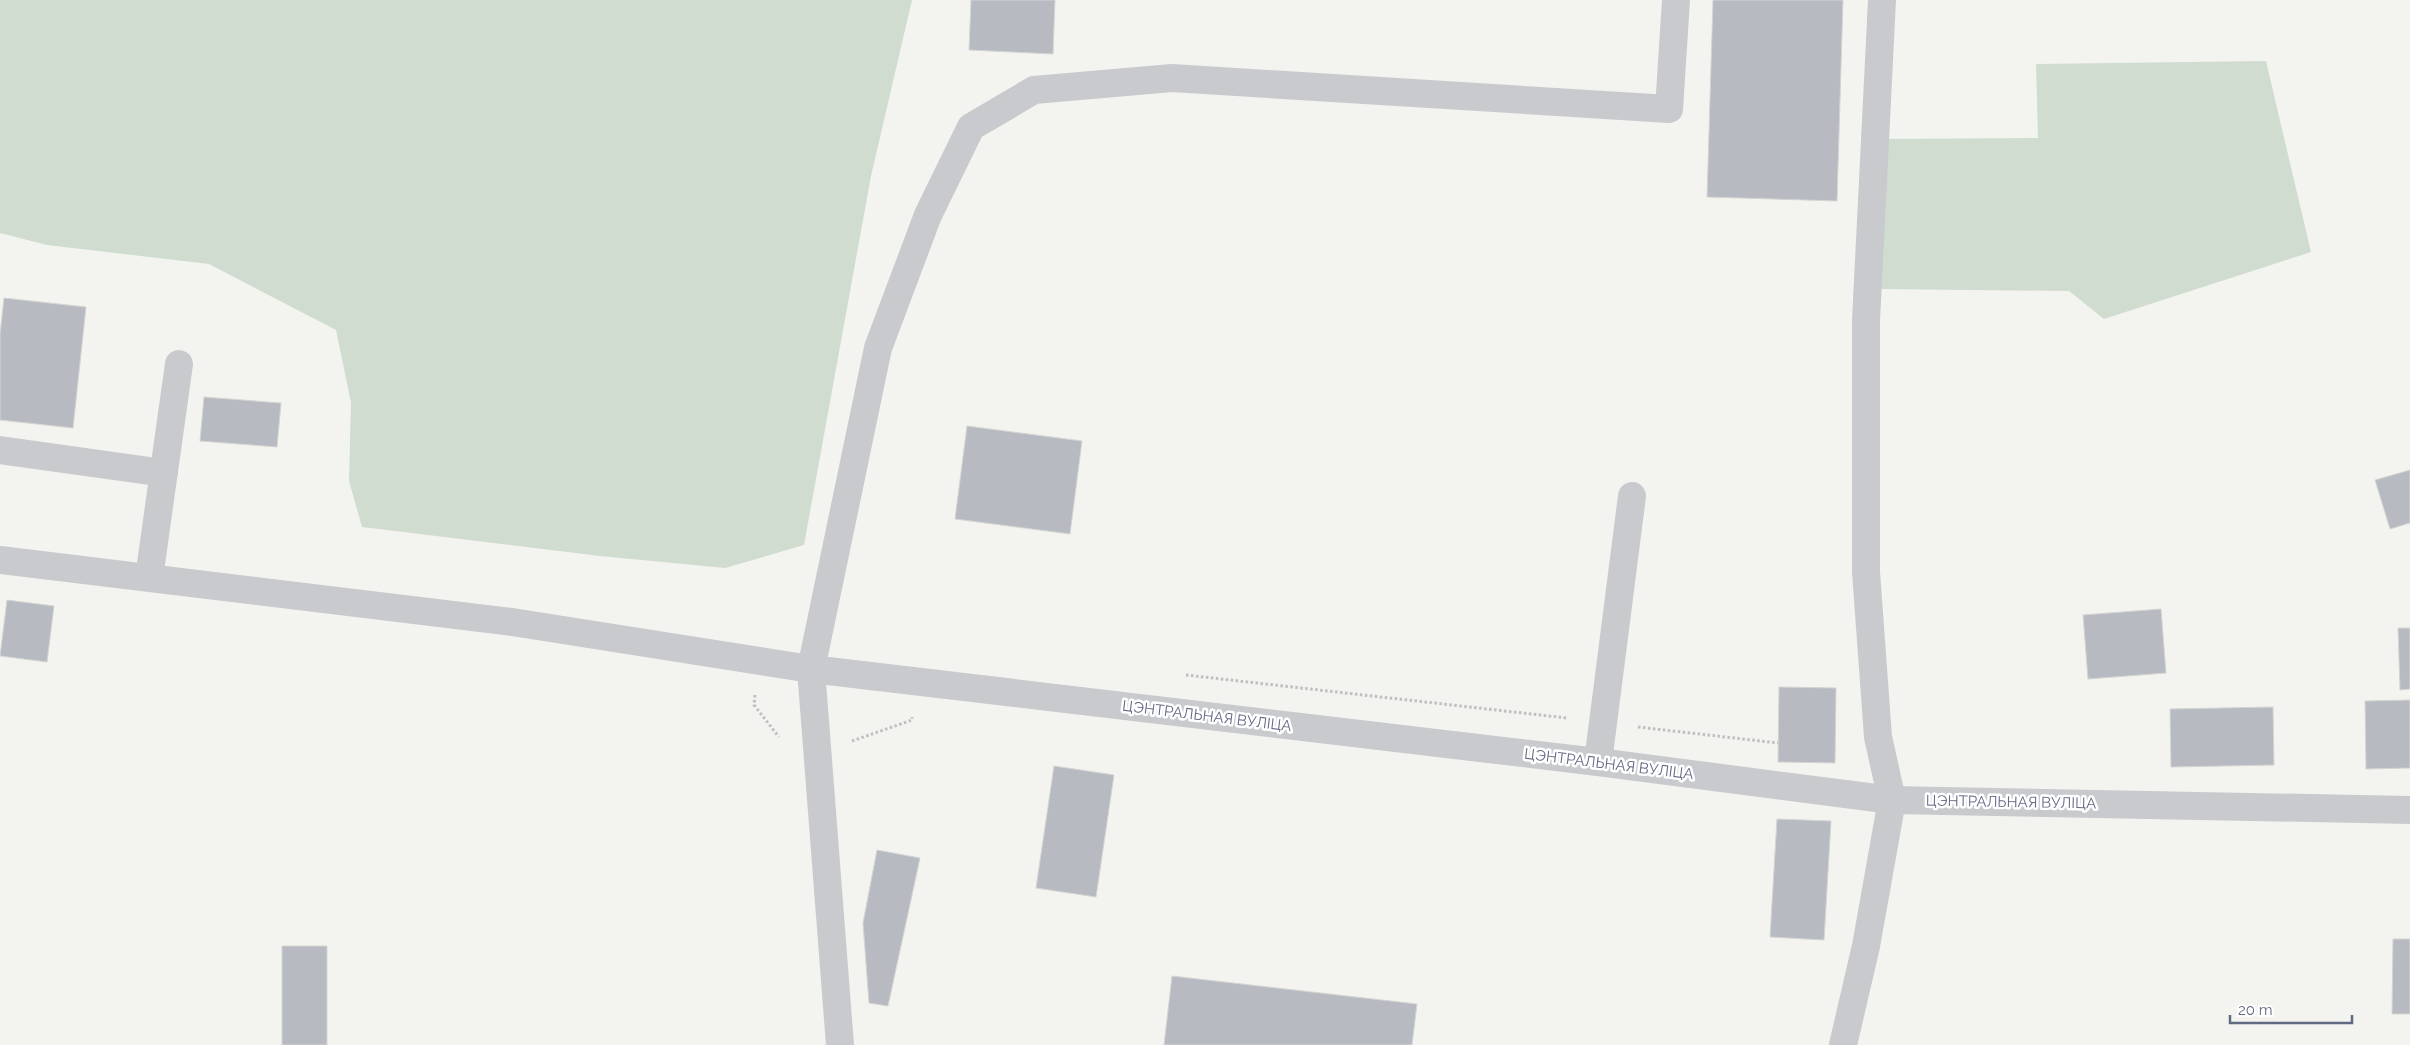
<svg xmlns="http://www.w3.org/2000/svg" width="2410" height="1045" font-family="Raleway,sans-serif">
<rect width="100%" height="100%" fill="#f3f4ef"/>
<!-- green -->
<path fill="#d1dcd0" d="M 0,0 L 912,0 L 871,176 L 804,545 L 725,568 L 600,556 L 362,527 L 349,481 L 351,403 L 336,330 L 209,264 L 47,245 L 0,233 Z
M 2266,61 L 2311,252 L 2104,319 L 2069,291 L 1880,289 L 1888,139 L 2038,138 L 2036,64 Z"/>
<!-- building -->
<path fill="#b7bac1" stroke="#d4d5d3" d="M 971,0 L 1055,0 L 1053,54 L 969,50 Z
M 1713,0 L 1843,0 L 1837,201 L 1707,197 Z
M 4,298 L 86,307 L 73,428 L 0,420 L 0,334 Z
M 204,397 L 281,403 L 277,447 L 200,441 Z
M 967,426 L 1082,441 L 1070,534 L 955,519 Z
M 2410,470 L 2410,523 L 2390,529 L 2375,480 Z
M 7,600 L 54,606 L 47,662 L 0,656 Z
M 2161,609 L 2166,673 L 2088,679 L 2083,615 Z
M 2398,628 L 2410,628 L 2410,689 L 2400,690 Z
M 1779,687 L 1836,688 L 1835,763 L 1778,762 Z
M 2410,700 L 2410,768 L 2366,769 L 2365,701 Z
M 2273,707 L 2274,765 L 2171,767 L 2170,709 Z
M 1054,766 L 1114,775 L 1096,897 L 1036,888 Z
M 1777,819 L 1831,821 L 1824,940 L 1770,937 Z
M 877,850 L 920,858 L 888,1006 L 869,1003 L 863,923 Z
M 2393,939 L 2410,939 L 2410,1014 L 2392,1014 Z
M 282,946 L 327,946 L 327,1045 L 282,1045 Z
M 1172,976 L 1417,1004 L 1412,1045 L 1164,1045 Z"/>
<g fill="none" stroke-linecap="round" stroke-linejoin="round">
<!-- path -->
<path stroke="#bfbfc2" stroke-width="3" stroke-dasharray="2.5 2.5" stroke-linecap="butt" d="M 1186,675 L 1567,718
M 755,695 L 754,705 L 779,737
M 1638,727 L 1778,743
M 852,741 L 912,720 L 912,717"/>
<!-- minor -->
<path stroke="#c8cace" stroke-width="28" d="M 0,450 L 164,473
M 0,560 L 512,622 L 811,669 L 1598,762 L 1892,800 L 2410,810
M 149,578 L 179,364
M 1598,762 L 1632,496
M 840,1045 L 811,669 L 878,348 L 928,215 L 971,127 L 1034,90 L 1172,78 L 1669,109 L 1676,0
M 1843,1045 L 1866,946 L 1892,800 L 1878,737 L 1866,572 L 1866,321 L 1882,0"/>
</g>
<g text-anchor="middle" stroke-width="5" stroke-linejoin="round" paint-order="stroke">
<!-- street labels -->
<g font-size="15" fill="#616983" stroke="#fff">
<text transform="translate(1207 716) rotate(7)" y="5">ЦЭНТРАЛЬНАЯ ВУЛІЦА</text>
<text transform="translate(1609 764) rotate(7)" y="5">ЦЭНТРАЛЬНАЯ ВУЛІЦА</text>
<text transform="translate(2011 802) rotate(1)" y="5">ЦЭНТРАЛЬНАЯ ВУЛІЦА</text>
</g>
</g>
<!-- scale -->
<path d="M2230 1015v8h122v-8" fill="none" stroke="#616983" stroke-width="2.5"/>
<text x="2238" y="1015" font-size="15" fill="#616983" stroke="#ffffff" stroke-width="4" paint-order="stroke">20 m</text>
</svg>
